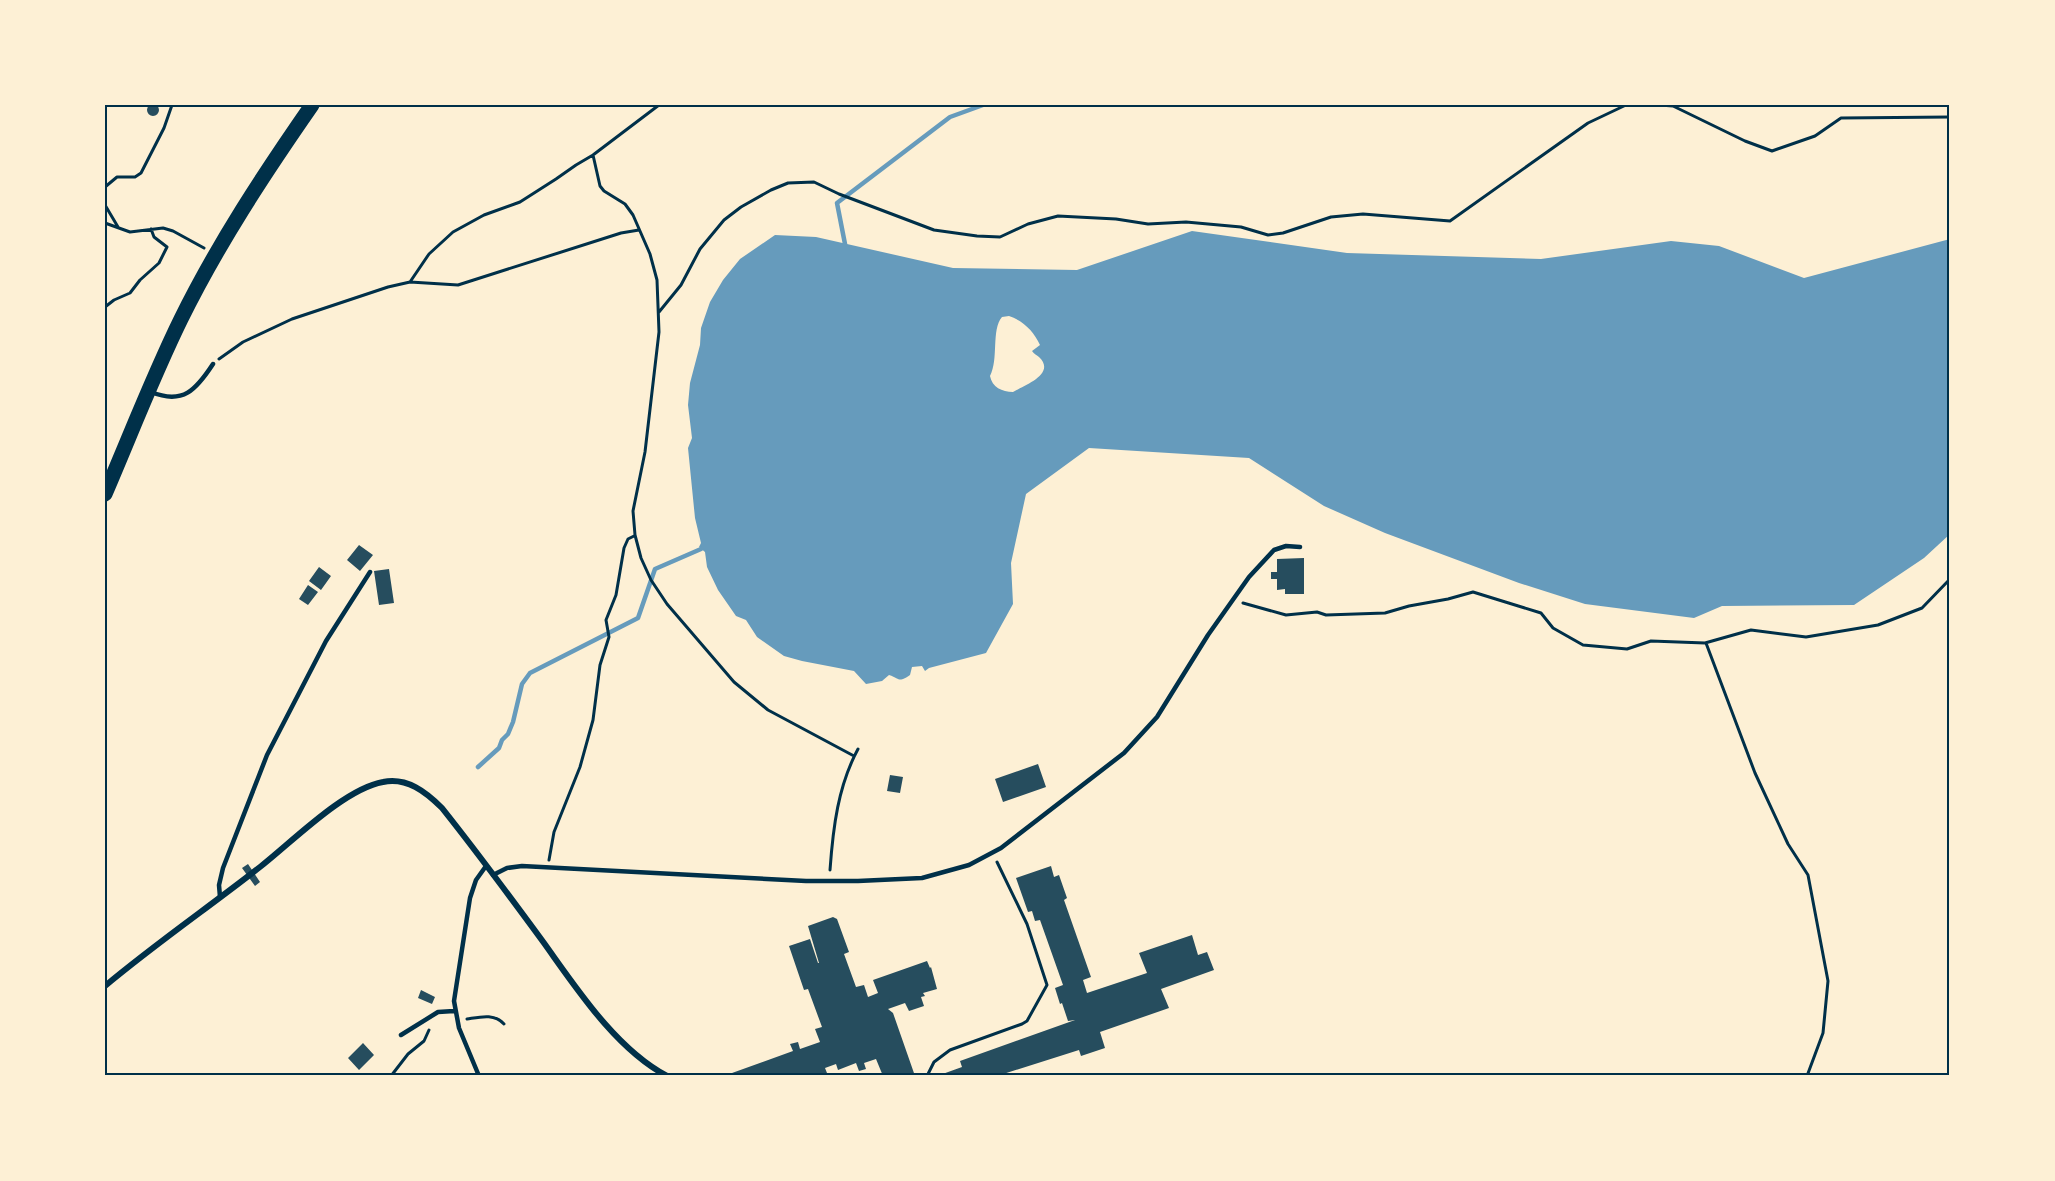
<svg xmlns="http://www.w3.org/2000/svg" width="2055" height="1181" font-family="Overpass,sans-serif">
<rect width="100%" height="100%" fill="#fdf0d5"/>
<!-- water -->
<path fill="#669bbc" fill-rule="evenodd" d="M 1192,231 L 1347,253 L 1541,259 L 1671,241 L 1719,246 L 1804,278 L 1950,239 L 1950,534 L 1924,558 L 1854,605 L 1722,606 L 1694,618 L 1585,604 L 1519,583 L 1385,533 L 1324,506 L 1249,458 L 1089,448 L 1026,494 L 1011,563 L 1013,604 L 986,653 L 929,668 L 925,671 L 922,666 L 912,667 L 910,675 C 898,683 901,679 889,675 L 882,681 L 866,684 L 854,671 L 802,661 L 784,656 L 757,637 L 746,620 L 736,616 L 718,590 L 707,567 L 705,552 L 699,547 L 701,543 L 695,518 L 688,448 L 692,438 L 688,405 L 690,383 L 700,345 L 701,328 L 710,302 L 723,280 L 740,259 L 775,235 L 816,237 L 953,268 L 1077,270 ZM 1009,316 C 1024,321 1034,332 1040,345 L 1032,351 C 1034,354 1037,355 1039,357 C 1057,374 1023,386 1013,392 C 1002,392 992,387 990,376 C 999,359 991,330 1002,317 Z"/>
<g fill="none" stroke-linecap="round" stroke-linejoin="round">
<!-- stream -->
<path stroke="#669bbc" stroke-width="4.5" d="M 845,244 L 837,203 L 950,117 L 983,105
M 478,767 L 499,748 L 502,740 L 508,734 L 513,722 L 522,684 L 530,673 L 638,618 L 655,569 L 701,549"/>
</g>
<!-- building -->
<path fill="#264d5e" d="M147 110a6 6 0 1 1 12 0a6 6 0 1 1-12 0Z
M 359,545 L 373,555 L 360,571 L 347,560 Z
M 1304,558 L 1304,594 L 1285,594 L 1285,589 L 1277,590 L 1277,579 L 1271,579 L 1271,572 L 1277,572 L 1277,559 Z
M 319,567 L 331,576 L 321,590 L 309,581 Z
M 389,569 L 394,603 L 379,605 L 374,571 Z
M 308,585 L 318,592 L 308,605 L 299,599 Z
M 1038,764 L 1046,787 L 1003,802 L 995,779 Z
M 890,775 L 903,777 L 900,793 L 887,791 Z
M 248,864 L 260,882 L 255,886 L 242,868 Z
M 1051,866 L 1054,877 L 1059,875 L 1067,898 L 1064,900 L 1091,977 L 1083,980 L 1087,993 L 1147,973 L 1139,953 L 1192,935 L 1198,955 L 1207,952 L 1214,970 L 1161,989 L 1169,1008 L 1100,1032 L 1105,1048 L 1081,1056 L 1079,1050 L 997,1076 L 937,1076 L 962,1067 L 960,1061 L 1075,1020 L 1068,1021 L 1062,1003 L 1060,1004 L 1055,988 L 1063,985 L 1040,920 L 1035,921 L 1032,911 L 1028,912 L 1016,878 Z
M 833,917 L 837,919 L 849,952 L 844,954 L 856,987 L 864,985 L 868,997 L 878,993 L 873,980 L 927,961 L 930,968 L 931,967 L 937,989 L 923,993 L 925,996 L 921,997 L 924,1006 L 909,1011 L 905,1003 L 888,1009 L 893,1013 L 915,1076 L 883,1076 L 876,1059 L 864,1063 L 866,1069 L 859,1071 L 856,1063 L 838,1070 L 836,1064 L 825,1068 L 827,1073 L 820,1076 L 733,1076 L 732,1073 L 793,1051 L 790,1044 L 798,1042 L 800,1049 L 820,1042 L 815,1029 L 822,1027 L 808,989 L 804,990 L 789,946 L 810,939 L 818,963 L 819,963 L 808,926 Z
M 421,990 L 435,997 L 432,1004 L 418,998 Z
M 363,1043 L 374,1055 L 359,1070 L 348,1058 Z"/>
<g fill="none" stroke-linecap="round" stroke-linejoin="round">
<!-- path -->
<path stroke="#003049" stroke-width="3" d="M 1660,105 L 1673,106 L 1745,141 L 1772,151 L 1815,136 L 1841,118 L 1950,117
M 593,155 L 600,186 L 604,191 L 625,204 L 633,215 L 650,254 L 657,280 L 659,332 L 645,452 L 633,511 L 635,535 L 641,558 L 651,580 L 667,604 L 734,682 L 768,710 L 854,756
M 105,187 L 117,177 L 135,177 L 141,173 L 164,128 L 172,105
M 105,205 L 118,227
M 105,223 L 130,232 L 163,228 L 173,231 L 204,248
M 410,282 L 429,254 L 453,232 L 484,215 L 520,202 L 556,179 L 576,165 L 593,155 L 659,105
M 105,307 L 114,300 L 130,293 L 140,280 L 159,263 L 167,247 L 154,237 L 151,229
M 659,312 L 681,285 L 700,249 L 724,220 L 741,207 L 771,190 L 788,183 L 814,182 L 839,194 L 934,230 L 977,236 L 1000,237 L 1028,224 L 1058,216 L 1116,219 L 1148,224 L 1186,222 L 1241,227 L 1268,235 L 1283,233 L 1331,217 L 1363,214 L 1450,221 L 1588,123 L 1626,105
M 219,359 L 243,342 L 292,319 L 388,287 L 410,282 L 458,285 L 621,233 L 639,230
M 1243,603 L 1286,615 L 1317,612 L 1326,615 L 1385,613 L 1409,606 L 1448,599 L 1473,592 L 1541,613 L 1553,628 L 1583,645 L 1627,649 L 1651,641 L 1705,643 L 1751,630 L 1806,637 L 1878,625 L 1922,608 L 1950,579
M 1706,643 L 1755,773 L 1788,844 L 1808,875 L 1828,981 L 1823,1033 L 1807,1076
M 549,860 L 554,832 L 580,767 L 593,720 L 600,665 L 609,637 L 606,620 L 616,595 L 624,548 L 628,539 L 634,536
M 830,870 C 833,828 838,786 858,749
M 467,1019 C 480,1017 494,1013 504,1024
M 391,1076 L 408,1054 L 424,1041 L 429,1030
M 927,1076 L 934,1062 L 950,1050 L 1022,1024 L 1027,1021 L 1047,985 L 1027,924 L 997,862"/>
<!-- service -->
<path stroke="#003049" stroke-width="4.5" d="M 151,392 C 183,405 196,390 213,364
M 493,875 L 507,868 L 522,866 L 806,881 L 858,881 L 922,878 L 969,865 L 1001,848 L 1124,753 L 1157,717 L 1208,635 L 1249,577 L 1274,550 L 1286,546 L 1300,547
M 220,897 L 219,885 L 223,868 L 267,755 L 326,641 L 370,572
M 401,1035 L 438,1012 L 454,1011
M 479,1076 L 459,1028 L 454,1001 L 470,898 L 476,880 L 486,866"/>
<!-- minor -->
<path stroke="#003049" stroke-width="6" d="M 105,986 C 155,944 209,907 260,867 C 292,842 344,789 383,782 C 407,777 426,792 442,808 C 477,852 511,898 544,943 C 577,989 616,1049 667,1076"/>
<!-- primary -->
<path stroke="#003049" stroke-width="15" d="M 105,494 C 130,436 153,376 181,319 C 218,244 264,174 312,105"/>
</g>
<!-- border -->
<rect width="2055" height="1181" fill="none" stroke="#fdf0d5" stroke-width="213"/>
<rect x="106" y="106" width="1842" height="968" fill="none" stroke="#003049" stroke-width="2"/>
</svg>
